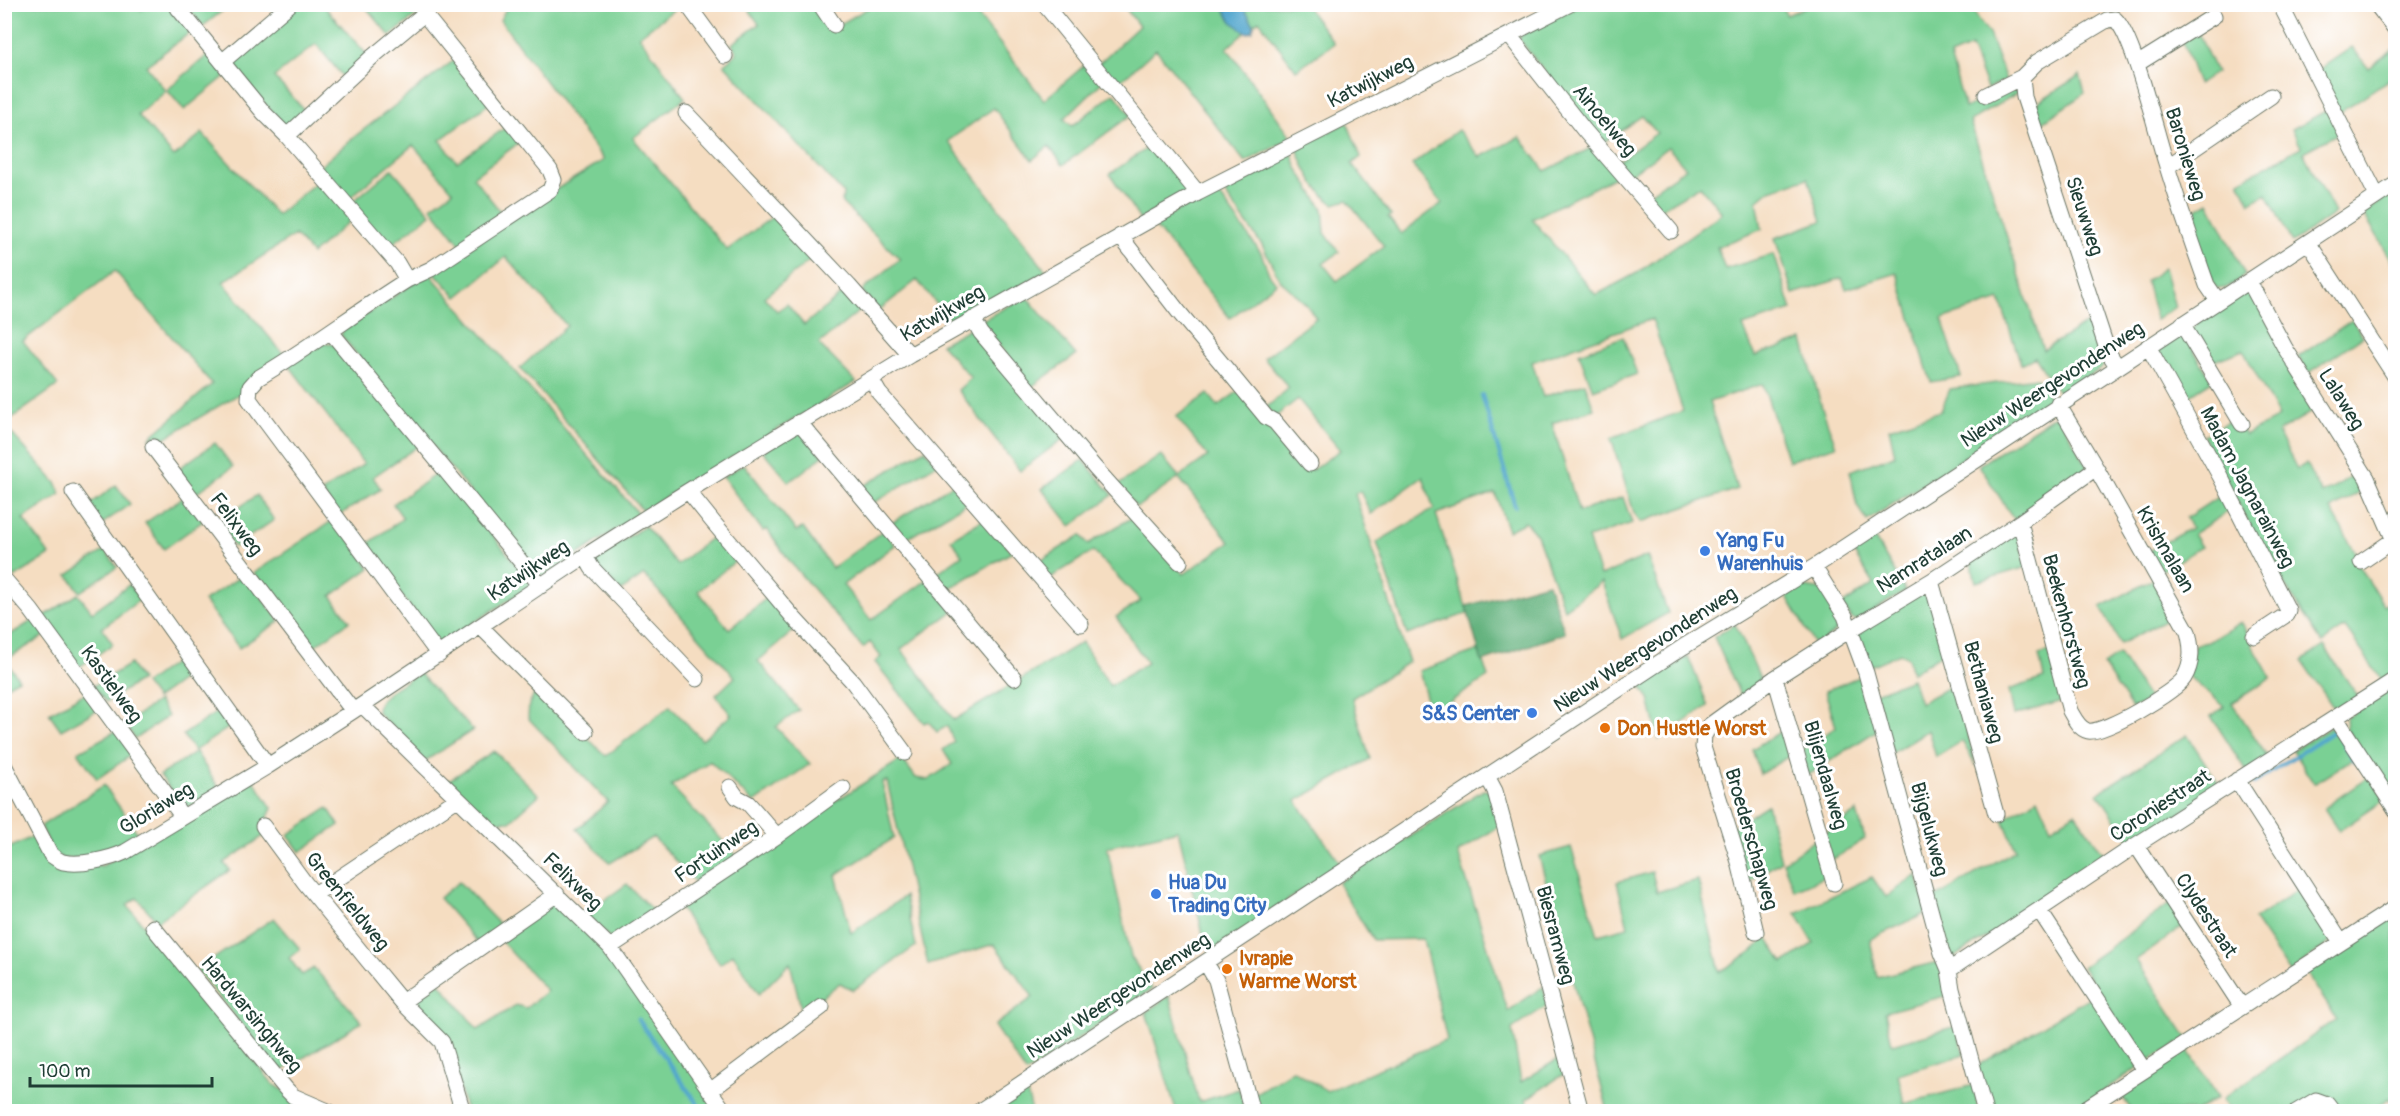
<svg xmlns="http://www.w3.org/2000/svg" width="2400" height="1116" font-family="Pangolin,sans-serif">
<rect width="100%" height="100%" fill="#fff"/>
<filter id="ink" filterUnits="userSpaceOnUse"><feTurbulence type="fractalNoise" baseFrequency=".0167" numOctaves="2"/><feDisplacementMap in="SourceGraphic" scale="12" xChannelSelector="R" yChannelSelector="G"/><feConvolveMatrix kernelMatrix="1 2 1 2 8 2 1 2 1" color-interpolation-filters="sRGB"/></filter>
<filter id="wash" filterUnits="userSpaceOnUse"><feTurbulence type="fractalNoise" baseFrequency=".008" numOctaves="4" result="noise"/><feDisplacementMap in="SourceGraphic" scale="24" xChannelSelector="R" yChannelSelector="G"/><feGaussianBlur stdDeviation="1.35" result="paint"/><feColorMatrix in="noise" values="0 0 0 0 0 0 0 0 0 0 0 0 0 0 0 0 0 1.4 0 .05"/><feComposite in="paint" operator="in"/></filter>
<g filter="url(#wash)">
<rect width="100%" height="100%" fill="#f5ddc1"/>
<!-- green -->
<path fill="#7ad094" stroke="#4c8664" stroke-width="1.5" d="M 135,4 L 141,10 L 149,5 L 176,5 L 192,31 L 146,66 L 166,91 L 138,115 L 174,157 L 202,133 L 277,215 L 320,179 L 354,217 L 312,254 L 295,235 L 223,282 L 286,357 L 246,390 L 163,439 L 161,435 L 149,438 L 212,384 L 115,271 L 23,341 L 58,385 L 5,423 L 5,5 Z
M 1581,4 L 1780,5 L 1787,15 L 1810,5 L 1969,5 L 1989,34 L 2006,80 L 1987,89 L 1971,47 L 1950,56 L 1965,108 L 2011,85 L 2019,92 L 1970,121 L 2043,350 L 2094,319 C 2098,334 2109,354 2102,368 L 2060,395 L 2035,357 L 2021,364 L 2000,300 L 1942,319 L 1961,377 L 1931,382 L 1897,273 L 1846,289 L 1842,278 L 1793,294 L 1775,238 L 1822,221 L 1808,178 L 1770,190 L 1757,201 L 1762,229 L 1717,247 L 1725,269 L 1774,254 L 1792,310 L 1743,326 L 1755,356 L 1803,340 L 1822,408 L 1836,446 L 1788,461 L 1763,384 L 1709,402 L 1737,489 L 1641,522 L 1634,513 L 1611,438 L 1683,411 L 1652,319 L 1532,362 L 1543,397 L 1585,383 L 1594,409 L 1552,423 L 1579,512 L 1623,497 L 1632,523 L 1588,538 L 1600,576 L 1647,556 L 1668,613 L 1622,639 L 1602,582 L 1564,609 L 1537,535 L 1525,522 L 1508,531 L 1495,493 L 1436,514 L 1468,613 L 1407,635 L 1377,542 L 1434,509 L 1423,477 L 1371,514 L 1360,491 L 1355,494 L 1409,662 L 1352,698 L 1370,759 L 1296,801 L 1341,864 L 1211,952 L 1205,943 L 1178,830 L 1107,847 L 1131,957 L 1152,989 L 1026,1073 L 994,1026 L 1033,997 L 994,944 L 928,965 L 887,781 L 882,782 L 894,838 L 836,875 L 851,933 L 905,896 L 916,946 L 853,990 L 840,983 L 802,1012 L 790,963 L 759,994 L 733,954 L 720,964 L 678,906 L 810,817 L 902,759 L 916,778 L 928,780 L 952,764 L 943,750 L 954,742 L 947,726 L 937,732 L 928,721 L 924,723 L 875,662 L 881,657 L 870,642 L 863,648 L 791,563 L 767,529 L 763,531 L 723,477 L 744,464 L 796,531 L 803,528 L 832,568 L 884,530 L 895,545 L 843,585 L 871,620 L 927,580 L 953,611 L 901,649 L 954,720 L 1082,642 L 1110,686 L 1147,663 L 1116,617 L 1141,601 L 1093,551 L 1047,580 L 1034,565 L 1081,535 L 1088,544 L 1133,517 L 1184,574 L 1230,542 L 1179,478 L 1137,507 L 1117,486 L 1161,455 L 1179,477 L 1208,456 L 1176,417 L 1208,394 L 1218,406 L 1243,388 L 1312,470 L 1340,450 L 1298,399 L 1275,417 L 1267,407 L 1289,388 L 1264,358 L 1316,318 L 1306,304 L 1280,280 L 1262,245 L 1226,195 L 1223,187 L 1291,151 L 1297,168 L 1323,209 L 1325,233 L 1339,252 L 1323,264 L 1337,281 L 1384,246 L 1347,200 L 1334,204 C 1316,192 1304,168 1297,148 L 1347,122 L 1361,157 L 1352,164 L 1391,215 L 1388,217 L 1401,234 L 1442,203 L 1412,165 L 1458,130 L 1480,157 L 1520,137 L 1545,171 L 1595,146 L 1619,175 L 1532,219 L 1596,295 L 1637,273 L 1722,213 L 1700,186 L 1659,210 L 1647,195 L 1686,168 L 1668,147 L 1628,176 L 1617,162 L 1657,133 L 1642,116 L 1601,144 L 1519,39 L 1522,34 Z
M 186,5 L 230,5 L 203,26 Z
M 298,5 L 323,5 L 368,56 L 343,77 L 316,44 L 274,77 L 307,113 L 289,130 L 228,64 Z
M 364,5 L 418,5 L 420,13 L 390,36 Z
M 508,5 L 680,5 L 639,36 L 685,98 L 633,138 L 727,250 L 775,215 L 813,258 L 764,297 L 777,311 L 787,304 L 804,325 L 848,289 L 863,308 L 819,344 L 856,382 L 643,511 L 520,368 L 567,326 L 506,257 L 457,297 L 434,272 L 526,208 L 604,160 L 500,20 Z
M 752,5 L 816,5 L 834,28 L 873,5 L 970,5 L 1044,100 L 1087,63 L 1102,82 L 1064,119 L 1072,126 L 1114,93 L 1131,115 L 1063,165 L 1049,146 L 1032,160 L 994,108 L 948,141 L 1046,271 L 954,325 L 917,280 L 878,311 L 862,291 L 900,259 L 842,203 L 843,193 L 724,64 L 737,53 L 732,44 L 759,24 L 748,8 Z
M 1123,5 L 1305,5 L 1334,43 L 1296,70 L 1259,20 L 1227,48 L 1292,138 L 1245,162 L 1156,49 L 1116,85 L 1098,64 L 1139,26 Z
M 2197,31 L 2216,72 L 2198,84 L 2182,40 Z
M 2352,47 L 2368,68 L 2395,48 L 2395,75 L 2339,113 L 2317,71 Z
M 210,53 L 228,74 L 184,110 L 167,90 Z
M 457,58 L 491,102 L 440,140 L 457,162 L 509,125 L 521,141 L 473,177 L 504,216 L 461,245 L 431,207 L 453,191 L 413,145 L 347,200 L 318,168 L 354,137 Z
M 2080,75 L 2085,93 L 2037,126 L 2030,107 Z
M 2329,109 L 2341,132 L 2303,152 L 2335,213 L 2292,243 L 2267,194 L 2250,203 L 2239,181 L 2301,147 L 2292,129 Z
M 1153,144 L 1190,191 L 1140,220 L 1110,174 Z
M 392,169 L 431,214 L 387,248 L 352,202 Z
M 1218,189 L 1220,196 L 1261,253 L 1269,274 L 1276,283 L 1230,318 L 1153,224 Z
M 2395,192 L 2395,265 L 2363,213 Z
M 2209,202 L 2245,275 C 2237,281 2225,293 2215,287 L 2188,214 Z
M 2164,268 L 2175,307 L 2156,320 L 2146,281 Z
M 429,273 L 636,511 L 638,515 L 544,577 L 538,574 L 341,335 L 343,330 Z
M 2250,289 L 2318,408 L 2278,432 L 2297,469 L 2306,464 L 2322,494 L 2359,472 L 2368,487 L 2331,509 L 2357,556 L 2357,562 L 2381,601 L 2385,605 L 2395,599 L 2395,674 L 2383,682 L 2345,627 L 2322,643 L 2264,553 L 2203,436 L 2234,418 L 2245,435 L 2279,417 L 2243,350 L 2211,362 L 2191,332 C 2197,316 2235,299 2250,289 Z
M 1026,296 L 1076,355 L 1031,387 L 981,321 Z
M 2352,320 L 2363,336 L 2309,373 L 2298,357 Z
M 972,327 L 1064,438 L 1020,471 L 958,390 L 971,378 L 941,344 Z
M 2183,332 L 2212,381 L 2184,399 L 2157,349 Z
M 1623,337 L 1637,374 L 1593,390 L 1579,353 Z
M 329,343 L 335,345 L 421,444 L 373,477 L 381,489 L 338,516 L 322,492 L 364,464 L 288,364 L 323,344 Z
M 2037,378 L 2051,400 L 1867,521 L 1857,506 L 1850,471 L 1895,455 L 1889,428 L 1941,411 L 1950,389 Z
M 2056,417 L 2061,420 L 2086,464 L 2086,469 L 2015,521 L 1979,465 L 2051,418 Z
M 4,425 L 57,484 L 61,494 L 23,519 L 50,555 L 14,578 L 11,574 L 5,577 Z
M 799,430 L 823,456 L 789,482 L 763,451 Z
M 215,443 L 233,467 L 195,494 L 178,469 Z
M 925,449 L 937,464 L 872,504 L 860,488 Z
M 1083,460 L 1113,495 L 1071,526 L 1042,489 Z
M 442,470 L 532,585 L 439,645 L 364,547 L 403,518 L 393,504 Z
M 955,483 L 970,501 L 903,541 L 890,524 Z
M 116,485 L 130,504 L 102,524 L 88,506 Z
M 2224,493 L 2232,509 L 2193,534 L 2201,547 L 2158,573 L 2147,552 L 2191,528 L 2186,518 Z
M 257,495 L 274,520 L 234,547 L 217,523 Z
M 185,496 L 203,521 L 164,549 L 145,523 Z
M 335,519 L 370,568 L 331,596 L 350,621 L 310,649 L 254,573 Z
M 984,519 L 1012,552 L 945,591 L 933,576 L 962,555 L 951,539 Z
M 645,526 L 677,565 L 716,534 L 737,560 L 698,591 L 729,629 L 769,596 L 797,628 L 758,661 L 799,710 L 776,727 L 810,764 L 754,803 L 710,761 L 671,786 L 738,857 L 697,884 L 653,837 L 610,863 L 577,829 L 608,802 L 528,718 L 529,704 L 537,689 L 606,756 L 670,706 L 702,740 L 731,715 L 716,695 L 735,677 L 644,575 L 621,591 L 591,561 Z
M 2017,532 L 2027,567 L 1976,582 L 1970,559 Z
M 1873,536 L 1906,591 L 1857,620 L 1852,619 L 1842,605 L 1874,584 L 1852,550 Z
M 105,550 L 117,567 L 80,592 L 68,575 Z
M 244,574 L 280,621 L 239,648 L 204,601 Z
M 2155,578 L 2176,615 L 2120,644 L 2101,607 Z
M 129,585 L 141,599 L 102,628 L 113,644 L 79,667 L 43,617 L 78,594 L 92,612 Z
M 1798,586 L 1824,590 L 1843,625 L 1816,647 L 1785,593 Z
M 1925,589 L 1948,650 L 1912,673 L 1908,658 L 1900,653 L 1868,667 L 1857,636 L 1858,629 Z
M 35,619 L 46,635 L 5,660 L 19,679 L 5,687 L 5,638 Z
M 2241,622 L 2254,642 L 2252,644 L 2271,678 L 2232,703 L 2268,757 L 2246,771 L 2211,716 L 2225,707 L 2188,676 L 2194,645 L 2208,642 Z
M 1735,624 L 1763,684 L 1742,699 L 1714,637 Z
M 2324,646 L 2359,698 L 2337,713 L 2302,661 Z
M 1479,650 L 1488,677 L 1431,714 L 1419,671 Z
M 2049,652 L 2063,701 L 2014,715 L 2009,690 L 2044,678 L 2039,655 Z
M 2119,654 L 2149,699 L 2132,709 L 2103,665 Z
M 1688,656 L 1708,706 L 1659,739 L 1649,699 L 1641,686 Z
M 182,657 L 193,672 L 156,699 L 145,684 Z
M 130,664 L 141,680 L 106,702 L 93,686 Z
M 419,673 L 473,730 L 425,761 L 377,712 C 376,695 406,682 419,673 Z
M 1863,675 L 1879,729 L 1807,776 L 1800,751 L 1836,727 L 1825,691 Z
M 1912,679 L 1920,703 L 1956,683 L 1976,766 L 1962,741 L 1936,757 L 1928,730 L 1892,753 L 1875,693 Z
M 2395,684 L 2395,805 L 2347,730 L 2346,718 Z
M 89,691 L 101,708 L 61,730 L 49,713 Z
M 158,701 L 168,716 L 135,739 L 125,724 Z
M 223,708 L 234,724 L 194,751 L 183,735 Z
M 2336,724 L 2357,756 L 2314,784 L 2292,750 Z
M 1788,727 L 1796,752 L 1760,774 L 1752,749 Z
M 118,730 L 134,753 L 97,779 L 78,752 Z
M 2187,735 L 2221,787 L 2132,844 L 2098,793 Z
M 494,751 L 539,795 L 510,821 L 488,822 L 446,782 Z
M 196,752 L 220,790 L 184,809 L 160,775 Z
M 2370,776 L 2386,799 L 2339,831 L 2324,808 Z
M 253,779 L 272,808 L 268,817 L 265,835 L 224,863 L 230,870 L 157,921 L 137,898 L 127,905 L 273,1084 L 318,1111 L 5,1112 L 5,850 L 36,835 L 49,859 L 102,866 Z
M 104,785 L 141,838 L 114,854 L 63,859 L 53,853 L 41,826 Z
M 1483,790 L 1490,791 L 1501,825 L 1458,853 L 1508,1011 L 1543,987 L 1548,1005 L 1512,1029 L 1521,1082 L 1563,1056 L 1567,1072 L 1526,1099 L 1530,1111 L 1254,1111 L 1251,1096 L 1293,1070 L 1327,1091 L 1447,1040 L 1423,939 L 1373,940 L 1338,883 Z
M 2038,798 L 2051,828 L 2075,813 L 2108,860 L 1950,960 L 1931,900 L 2016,850 L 2003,819 Z
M 1767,805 L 1781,861 L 1747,883 L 1732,827 Z
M 328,808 L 339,825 L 300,852 L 288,835 Z
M 1857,812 L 1865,839 L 1830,861 L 1823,834 Z
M 1819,837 L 1826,863 L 1824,877 L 1794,890 L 1783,862 Z
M 1571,847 L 1598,935 L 1628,927 L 1617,882 L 1652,872 L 1657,892 L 1698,880 L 1720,972 L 1754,950 L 1767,937 L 1783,963 L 1814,943 L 1796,913 L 1872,877 L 1886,897 L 1917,875 L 1927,913 L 1870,939 L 1877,977 L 1942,961 L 1949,995 L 1885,1012 L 1892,1044 L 1957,1026 L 1964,1055 L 1898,1074 L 1904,1104 L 1974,1085 L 1979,1111 L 1608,1111 L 1539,856 Z
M 459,882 L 502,927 L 479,944 L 439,898 Z
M 627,884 L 655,913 L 612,940 L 585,914 Z
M 2302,887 L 2334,939 L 2290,973 L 2254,920 Z
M 553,902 L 603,945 L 721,1111 L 466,1111 L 449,1047 L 420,1006 L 419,997 L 439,982 L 478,1030 L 516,1005 L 526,1008 L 547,991 L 499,939 Z
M 2171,903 L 2185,925 L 2136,960 L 2188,1039 L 2145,1062 L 2082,967 Z
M 2395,910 L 2395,1106 L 2390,1098 L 2370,1111 L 2336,1111 L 2329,1101 L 2290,1111 L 2231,1112 L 2222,1099 L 2337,1019 L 2304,969 Z
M 274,918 L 300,949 L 289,958 L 302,975 L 314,968 L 362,1022 L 280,1072 L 197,970 Z
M 2093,995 L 2139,1067 L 2074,1111 L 1988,1112 L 1977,1066 Z
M 1169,996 L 1199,1102 L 1239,1089 L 1246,1111 L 1174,1111 L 1176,1110 L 1146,1012 Z
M 2187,1048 L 2218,1097 L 2196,1111 L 2132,1111 L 2119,1092 Z
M 1026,1090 L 1032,1111 L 993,1111 Z"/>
<!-- forest -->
<path fill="#63b27e" stroke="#417859" stroke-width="1.5" d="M 1548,583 L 1565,633 L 1482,662 L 1466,606 Z"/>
<!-- water -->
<path fill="#51a6cd" stroke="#387280" stroke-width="1.5" d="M 1221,5 L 1242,5 L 1254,25 L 1253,31 L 1248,33 L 1233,23 Z"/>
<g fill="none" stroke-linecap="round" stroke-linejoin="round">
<!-- stream -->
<path stroke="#51a6cd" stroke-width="4" d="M 1482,395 L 1515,506
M 2254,783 L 2335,730 L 2354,761
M 638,1019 L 703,1112"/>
</g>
</g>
<g filter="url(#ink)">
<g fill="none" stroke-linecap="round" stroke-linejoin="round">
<!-- minor casing -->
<g stroke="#6a7565" stroke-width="17">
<path id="minor" d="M 687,4 L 725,56
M 820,4 L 834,25
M 1044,4 L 1198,193
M 2280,4 L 2377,196
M 2376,4 L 2396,30
M 178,8 L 264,113 L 287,136 L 397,263 L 407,280 C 356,312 309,348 258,378 L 250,387 L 249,399 L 439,655
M 1509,35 L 1584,130 L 1671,231
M 222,62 L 290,4
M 2137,64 L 2214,16
M 2022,77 L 2024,97 L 2108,352 L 2117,366
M 1986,95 L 2022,77 L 2037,62 L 2107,20 L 2115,19 C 2134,36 2157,137 2167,166 C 2179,206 2193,245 2207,285 L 2218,301
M 686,113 L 849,286 L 910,355
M 287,136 L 371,58 L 424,14
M 2167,167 L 2271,96
M 1120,236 L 1178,311 L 1233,377 L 1266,417 L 1275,422 L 1310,464
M 2308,242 L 2396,378
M 407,280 L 431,269 L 550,190 L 554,180 L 550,170 L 424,14 L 421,4
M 2249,281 L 2285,348 L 2367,478 L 2393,538 L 2392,541 L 2361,562
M 973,319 L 981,333 L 1095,468 L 1180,562
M 2182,324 L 2242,424
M 331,332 L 541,586
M 2148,346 L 2220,476 L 2288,610 L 2286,615 L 2254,636
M 871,379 L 879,393 L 1081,624
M 799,422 L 1014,678
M 153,447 L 353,711
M 688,491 L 713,522 L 793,617 L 853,682 L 905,753
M 73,492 L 268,766
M 2020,522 L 2070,711 C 2074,718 2079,729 2088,731 C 2104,734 2175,692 2184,678 C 2193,663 2192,648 2188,632 L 2096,468
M 585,556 L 592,568 L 697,679
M 1814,567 L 1845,616 L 1866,673 L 1942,953 L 1949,970 L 1952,989 L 1985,1112
M 4,579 L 31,610 L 182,816
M 1931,581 L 1996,814
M 481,627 L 586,732
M 1775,678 L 1834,883
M 362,705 L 610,947 L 725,1112
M 2336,718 L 2396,810
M 4,765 L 51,855 C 54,857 59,861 63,862 C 80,866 110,859 125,852 L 268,766 L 353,711 L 585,556 L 688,491 L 910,355 L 1198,193 L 1570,4
M 1488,778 L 1495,791 L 1579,1104
M 2237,780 L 2341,942
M 730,787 L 737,797 L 748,803 L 777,836
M 263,826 L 305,883 L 365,957 L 402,1002 L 442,1042 L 463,1112
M 2136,845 L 2242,1007
M 315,894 L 457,799
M 2039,910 L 2144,1070
M 153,927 L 286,1089 L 293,1096 L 330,1112
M 1756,932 L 1739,862 L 1703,747 L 1704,736 L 1710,725 L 1775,678 L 1850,630 L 1931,581 L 2020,522 L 2096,468 L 2058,404
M 610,947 L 777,836 L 843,788
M 1206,963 L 1216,980 L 1252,1112
M 1949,970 L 2136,845 L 2396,679
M 402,1002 L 557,894
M 710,1091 L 822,1007
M 978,1112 L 1683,647 L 1814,567 L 2396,184
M 2080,1112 L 2396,907
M 2296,1112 L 2316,1100 L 2327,1104 L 2333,1112"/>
</g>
<!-- minor -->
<use href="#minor" stroke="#fff" stroke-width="15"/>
</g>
</g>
<!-- markers -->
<g fill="#3f7fe0" stroke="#fff" stroke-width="2">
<circle cx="1705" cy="551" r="6"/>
<circle cx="1532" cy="713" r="6"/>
<circle cx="1156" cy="894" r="6"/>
</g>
<g fill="#e8710a" stroke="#fff" stroke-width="2">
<circle cx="1605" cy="728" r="6"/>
<circle cx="1227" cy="969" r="6"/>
</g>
<g text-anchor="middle" stroke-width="6" stroke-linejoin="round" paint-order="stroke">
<!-- street labels -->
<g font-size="20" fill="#1f3d34" stroke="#fff">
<text transform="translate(1370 81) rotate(-27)" y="7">Katwijkweg</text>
<text transform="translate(1605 120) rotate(50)" y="7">Ainoelweg</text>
<text transform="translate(2186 154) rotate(73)" y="7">Baronieweg</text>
<text transform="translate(2085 216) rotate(72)" y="7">Sieuwweg</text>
<text transform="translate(942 313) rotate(-30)" y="7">Katwijkweg</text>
<text transform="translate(2052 384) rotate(-33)" y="7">Nieuw Weergevondenweg</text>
<text transform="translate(2342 399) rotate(58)" y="7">Lalaweg</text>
<text transform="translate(2248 487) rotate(62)" y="7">Madam Jagnarainweg</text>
<text transform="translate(237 524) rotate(53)" y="7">Felixweg</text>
<text transform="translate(2166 549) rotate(60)" y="7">Krishnalaan</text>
<text transform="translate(1924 559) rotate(-32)" y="7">Namratalaan</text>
<text transform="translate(528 570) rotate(-34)" y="7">Katwijkweg</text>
<text transform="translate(2067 621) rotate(75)" y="7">Beekenhorstweg</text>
<text transform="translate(1645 649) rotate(-33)" y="7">Nieuw Weergevondenweg</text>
<text transform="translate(112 684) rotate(54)" y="7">Kastielweg</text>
<text transform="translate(1984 692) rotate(75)" y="7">Bethaniaweg</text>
<text transform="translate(1826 775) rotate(74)" y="7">Blijendaalweg</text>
<text transform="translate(2160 805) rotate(-33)" y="7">Coroniestraat</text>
<text transform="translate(156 808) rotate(-31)" y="7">Gloriaweg</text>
<text transform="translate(1930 829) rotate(75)" y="7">Bijgelukweg</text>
<text transform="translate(1752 839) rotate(74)" y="7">Broederschapweg</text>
<text transform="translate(716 851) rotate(-34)" y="7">Fortuinweg</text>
<text transform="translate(573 881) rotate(44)" y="7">Felixweg</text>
<text transform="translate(348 901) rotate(51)" y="7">Greenfieldweg</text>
<text transform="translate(2207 915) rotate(57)" y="7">Clydestraat</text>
<text transform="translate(1556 935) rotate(75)" y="7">Biesramweg</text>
<text transform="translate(1118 995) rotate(-33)" y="7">Nieuw Weergevondenweg</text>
<text transform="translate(252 1014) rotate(50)" y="7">Hardwarsinghweg</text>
</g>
<!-- shop labels -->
<g font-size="20" font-weight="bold" fill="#366cbe" stroke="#fff" text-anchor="start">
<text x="1717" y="547">Yang Fu<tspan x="1717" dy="23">Warenhuis</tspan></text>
<text x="1520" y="720" text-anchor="end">S&amp;S Center</text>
<text x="1168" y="889">Hua Du<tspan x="1168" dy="23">Trading City</tspan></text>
</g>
<!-- food labels -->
<g font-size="20" font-weight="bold" fill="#c56008" stroke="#fff" text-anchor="start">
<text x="1617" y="735">Don Hustle Worst</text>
<text x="1239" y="965">Ivrapie<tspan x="1239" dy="23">Warme Worst</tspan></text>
</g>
</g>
<!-- margin -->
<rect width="2400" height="1116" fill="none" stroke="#fff" stroke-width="24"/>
<!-- scale -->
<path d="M30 1077v9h182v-9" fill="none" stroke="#1f3d34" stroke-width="3"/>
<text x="39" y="1077" font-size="18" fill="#1f3d34" stroke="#ffffff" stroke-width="4.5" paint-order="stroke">100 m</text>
</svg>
